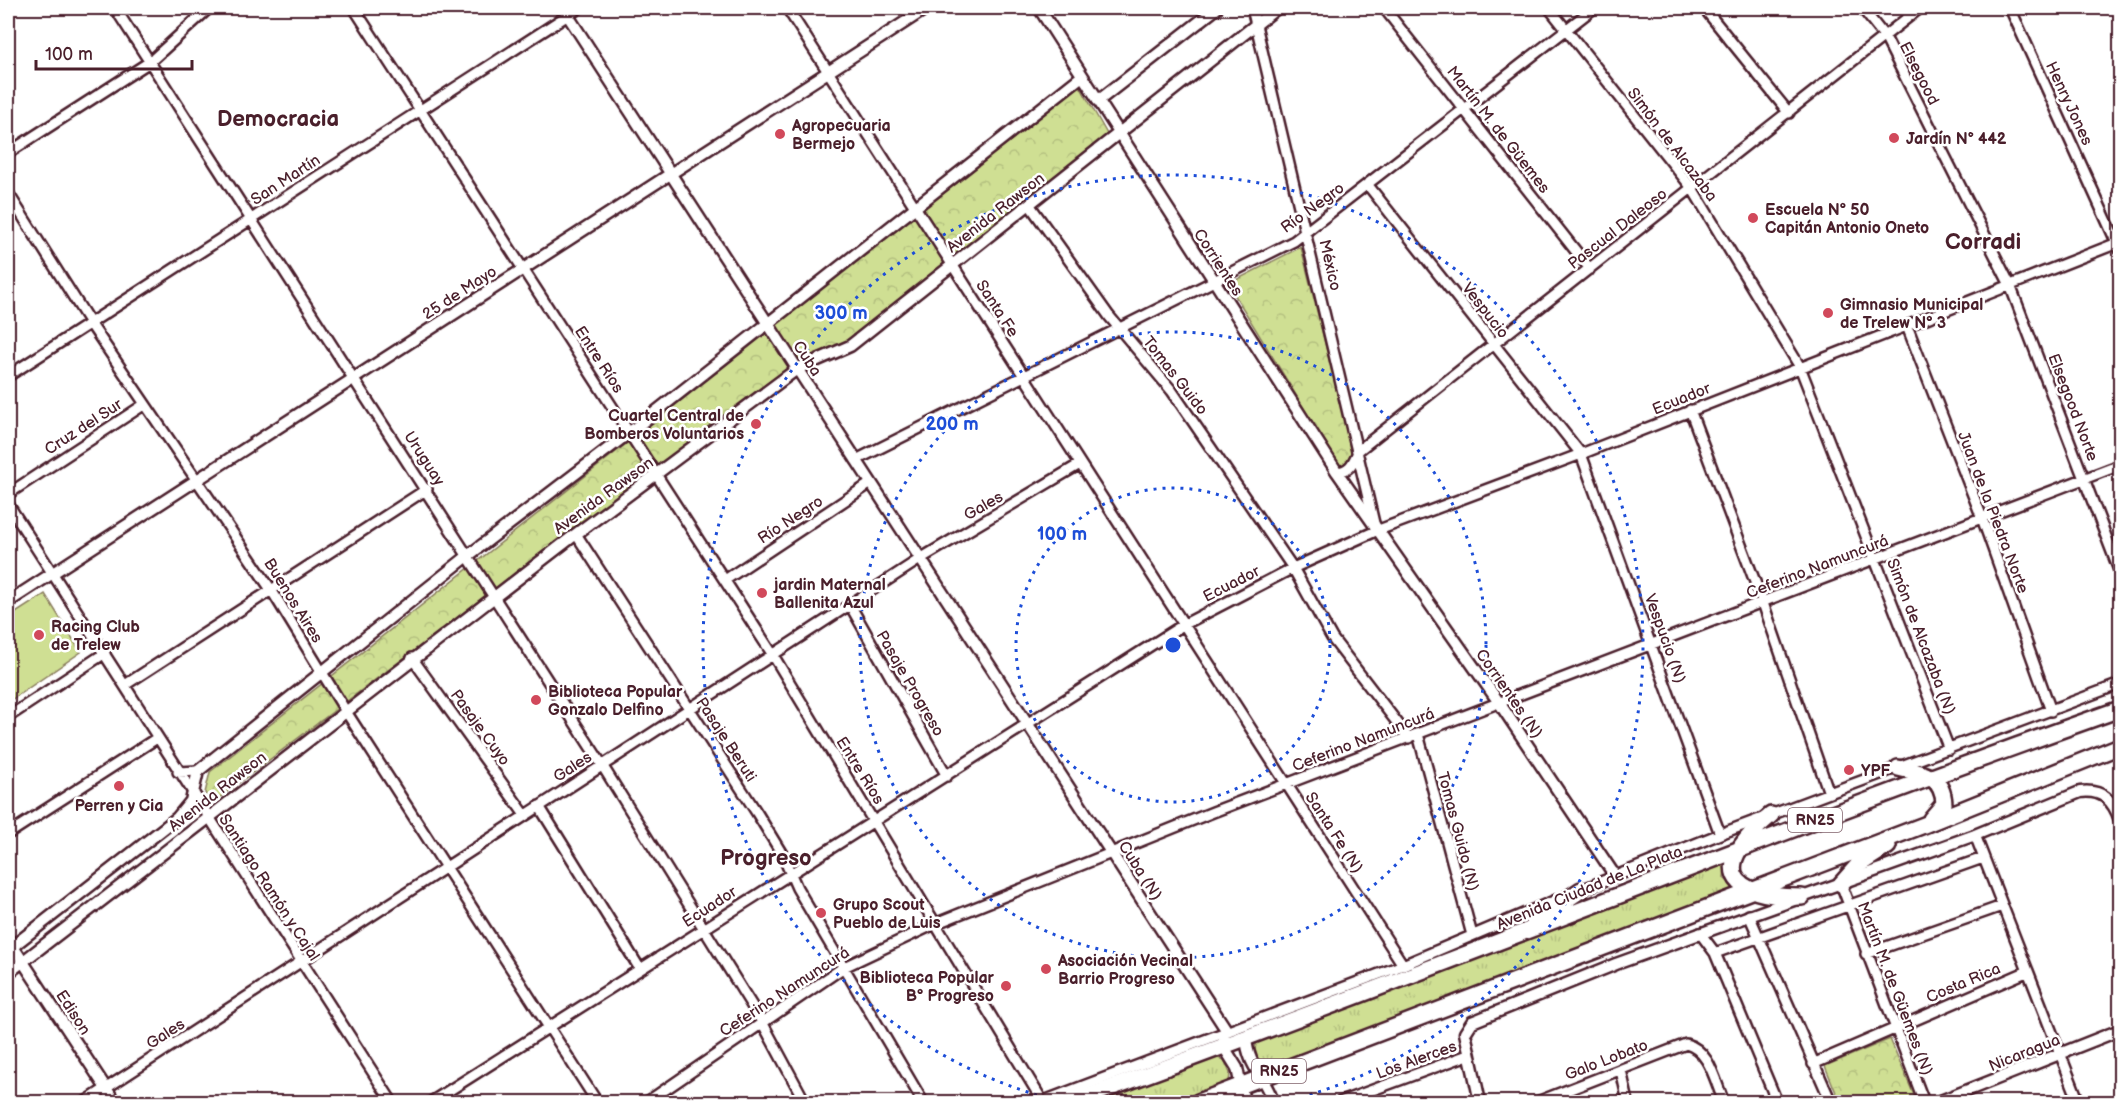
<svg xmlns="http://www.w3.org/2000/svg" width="2128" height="1110" font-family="'Balsamiq Sans',sans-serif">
<defs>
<pattern id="grass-tufts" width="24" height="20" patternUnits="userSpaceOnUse" patternTransform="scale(1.5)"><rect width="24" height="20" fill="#cfdf93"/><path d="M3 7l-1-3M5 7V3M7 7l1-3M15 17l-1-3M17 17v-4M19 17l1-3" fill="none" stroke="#b3bf7f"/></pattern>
<pattern id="park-crowns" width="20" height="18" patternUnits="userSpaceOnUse" patternTransform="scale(1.5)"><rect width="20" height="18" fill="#cfdf93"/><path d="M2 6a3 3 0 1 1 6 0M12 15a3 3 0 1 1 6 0" fill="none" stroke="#b3bf7f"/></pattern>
</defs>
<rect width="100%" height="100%" fill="#fff"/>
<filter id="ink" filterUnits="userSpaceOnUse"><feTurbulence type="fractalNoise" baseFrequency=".0167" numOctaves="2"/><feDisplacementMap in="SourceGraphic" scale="12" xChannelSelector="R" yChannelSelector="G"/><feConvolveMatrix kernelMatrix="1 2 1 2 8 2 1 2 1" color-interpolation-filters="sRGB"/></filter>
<g filter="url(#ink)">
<!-- grass -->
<path fill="url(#grass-tufts)" stroke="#8c7f5f" stroke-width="1.5" d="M 1726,858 L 1724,878 L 1736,889 L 1269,1069 L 1259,1064 L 1254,1052 L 1257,1041 Z
M 1215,1057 L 1224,1060 L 1230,1073 L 1229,1084 L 1178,1102 L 1098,1102 Z"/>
<!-- park -->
<path fill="url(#park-crowns)" stroke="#8c7f5f" stroke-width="1.5" d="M 1080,86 L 1107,134 L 842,344 L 798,360 L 211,804 L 205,793 L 210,772 Z
M 1301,247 L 1353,456 L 1348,465 L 1340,467 L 1228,284 Z
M 1890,1039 L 1916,1100 L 1909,1102 L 1840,1102 L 1825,1066 Z"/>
<!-- garden -->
<path fill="#cfdf93" stroke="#8c7f5f" stroke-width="1.5" d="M 45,594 L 81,652 L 8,702 L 8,618 Z"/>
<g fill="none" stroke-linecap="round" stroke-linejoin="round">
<!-- minor casing -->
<g stroke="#4a1f2b" stroke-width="14">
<path id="minor" d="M 115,8 L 602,765 L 762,1022 L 805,1102
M 354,8 L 773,655 L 1043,1102
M 787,8 L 1403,965
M 1252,8 L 1374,523
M 1384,8 L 1590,269
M 1549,8 L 1692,188 L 1800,367 L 1949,749
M 1704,8 L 1789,113
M 1862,8 L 1885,37 L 2010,285 L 2120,573
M 2010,8 L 2120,250
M 8,153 L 151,61 L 209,8
M 1367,184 L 1581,454 L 1720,834
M 8,193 L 90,323 L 272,591 L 345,710 L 597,1102
M 1029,204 L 1109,316 L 1172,391 L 1293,568 L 1332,638 L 1409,738
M 1907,326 L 1982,518 L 2051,711
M 8,376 L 579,8
M 1690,410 L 1763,603 L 1829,793
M 856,460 L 1294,241 L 1594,8
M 1337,472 C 1351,471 1353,462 1359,450 L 1920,8
M 8,494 L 145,404
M 8,504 L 392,1102
M 576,534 L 757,813 L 782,854 L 797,888 L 923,1102
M 725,580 L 871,483
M 850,605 L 947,776
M 412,658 L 525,815
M 125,685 L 427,489
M 8,717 L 105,653
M 1418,734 L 1472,935
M 178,772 L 198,771
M 539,806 L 640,969
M 8,834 L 157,738
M 1975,835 L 2079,1102
M 1841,884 L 1924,1102
M 1576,892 L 1720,834 L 2120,684
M 1749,915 L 1831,1102
M 1700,933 L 1715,953 L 1777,1102
M 1715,953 L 1983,858
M 1866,954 L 2002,906
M 1813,1064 L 2026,972
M 1621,1070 L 1628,1102
M 85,1102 L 920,559 L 1080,464
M 431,1102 L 1183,625 L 1293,568 L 1376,531 L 1581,454 L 2120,242
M 647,1102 L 844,967 L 937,923 L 1213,812 L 2120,465
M 1041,1102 L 1403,965 L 1561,898
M 1340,1102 L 1468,1055
M 1537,1102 L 1686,1044 C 1710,1050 1715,1082 1724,1102"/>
</g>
<!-- tertiary casing -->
<g stroke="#4a1f2b" stroke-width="15">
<path id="tertiary" d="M 563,8 L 1227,1031
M 1039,8 L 1337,472 L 1500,704 L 1615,876
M 1098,101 L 1217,8
M 8,602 L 927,8
M 8,939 L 115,1102
M 8,950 L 177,818 L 191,801 L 198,771 L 469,555 L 630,432 L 1082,76
M 8,973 L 576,534 L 797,369 L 850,346 L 1277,8
M 1241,1037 L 1246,1038 C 1248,1067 1266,1078 1273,1102
M 1225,1040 L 1224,1047 L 1237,1068 L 1244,1102
M 1480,1102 L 1465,1033 L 1472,1022 L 1616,964 L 1975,835 L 2080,792 C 2102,789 2113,800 2120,820
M 1938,1102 L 2120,1030"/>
</g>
<!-- trunk casing -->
<g stroke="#4a1f2b" stroke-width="20">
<path id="trunk" d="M 1898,768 C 1922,773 1943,775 1944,804 L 1931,819
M 1771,815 C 1710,866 1725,897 1802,897
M 1841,884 L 1857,866 L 1888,846
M 1534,922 L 1581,890
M 1072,1102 C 1423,975 1768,833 2120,709
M 1198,1102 L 1924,825 L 2120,746"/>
</g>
<!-- minor -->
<use href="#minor" stroke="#fff" stroke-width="9"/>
<!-- tertiary -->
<use href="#tertiary" stroke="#fff" stroke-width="10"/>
<!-- trunk -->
<use href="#trunk" stroke="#fff" stroke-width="15"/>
</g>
</g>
<!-- distance rings -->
<g fill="none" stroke="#1d4ed8" stroke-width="3" stroke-dasharray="3 6">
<circle cx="1173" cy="645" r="157"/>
<circle cx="1173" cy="645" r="313"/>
<path d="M1063 1102A470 470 0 1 1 1283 1102"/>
</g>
<!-- markers -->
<g fill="#d1495b" stroke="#fff" stroke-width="2">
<circle cx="780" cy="134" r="6"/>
<circle cx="1894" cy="138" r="6"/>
<circle cx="1753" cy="218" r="6"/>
<circle cx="1828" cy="313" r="6"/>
<circle cx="756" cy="424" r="6"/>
<circle cx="762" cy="593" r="6"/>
<circle cx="39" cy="635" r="6"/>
<circle cx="536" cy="700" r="6"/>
<circle cx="1849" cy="770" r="6"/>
<circle cx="119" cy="786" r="6"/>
<circle cx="821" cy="913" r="6"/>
<circle cx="1046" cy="969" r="6"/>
<circle cx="1006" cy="986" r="6"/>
</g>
<g text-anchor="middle" stroke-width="5" stroke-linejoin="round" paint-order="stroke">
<!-- shield labels -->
<g fill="#fff" stroke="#80626b" stroke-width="1.5">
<rect x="1788" y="808" width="54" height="24" rx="4.5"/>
<rect x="1252" y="1059" width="54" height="24" rx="4.5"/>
</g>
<g font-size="15" font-weight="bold" fill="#4a1f2b">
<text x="1815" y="825">RN25</text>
<text x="1279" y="1076">RN25</text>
</g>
<!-- street labels -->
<g font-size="16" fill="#4a1f2b" stroke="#fff">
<text transform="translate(1920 73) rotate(63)" y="6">Elsegood</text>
<text transform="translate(2070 103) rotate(65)" y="6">Henry Jones</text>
<text transform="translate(1499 129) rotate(52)" y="6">Martín M. de Güemes</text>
<text transform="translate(1673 144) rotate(53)" y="6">Simón de Alcazaba</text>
<text transform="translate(285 179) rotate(-33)" y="6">San Martín</text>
<text transform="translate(1312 207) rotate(-36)" y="6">Río Negro</text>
<text transform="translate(995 212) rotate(-38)" y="6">Avenida Rawson</text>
<text transform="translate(1617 228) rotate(-38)" y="6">Pascual Daleoso</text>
<text transform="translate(1219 262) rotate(57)" y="6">Corrientes</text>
<text transform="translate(1331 265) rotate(77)" y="6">México</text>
<text transform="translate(459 292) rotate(-33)" y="6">25 de Mayo</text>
<text transform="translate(998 308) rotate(57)" y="6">Santa Fe</text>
<text transform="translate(1486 310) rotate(52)" y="6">Vespucio</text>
<text transform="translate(808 358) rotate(57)" y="6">Cuba</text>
<text transform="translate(600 359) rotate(57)" y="6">Entre Ríos</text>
<text transform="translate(1176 375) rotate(52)" y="6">Tomas Guido</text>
<text transform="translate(1681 398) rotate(-22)" y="6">Ecuador</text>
<text transform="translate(2074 407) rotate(69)" y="6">Elsegood Norte</text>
<text transform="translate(83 426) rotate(-33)" y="6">Cruz del Sur</text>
<text transform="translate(425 458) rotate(57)" y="6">Uruguay</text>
<text transform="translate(603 495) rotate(-36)" y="6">Avenida Rawson</text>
<text transform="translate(983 505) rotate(-30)" y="6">Gales</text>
<text transform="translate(1994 512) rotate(69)" y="6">Juan de la Piedra Norte</text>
<text transform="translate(790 519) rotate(-33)" y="6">Río Negro</text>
<text transform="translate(1817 566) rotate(-21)" y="6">Ceferino Namuncurá</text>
<text transform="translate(1231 583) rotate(-27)" y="6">Ecuador</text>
<text transform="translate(294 600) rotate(58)" y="6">Buenos Aires</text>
<text transform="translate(1922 636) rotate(69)" y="6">Simón de Alcazaba (N)</text>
<text transform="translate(1666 638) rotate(70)" y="6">Vespucio (N)</text>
<text transform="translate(911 683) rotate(60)" y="6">Pasaje Progreso</text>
<text transform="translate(1510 693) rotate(55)" y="6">Corrientes (N)</text>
<text transform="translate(481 727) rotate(54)" y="6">Pasaje Cuyo</text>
<text transform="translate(727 739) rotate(57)" y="6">Pasaje Beruti</text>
<text transform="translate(1363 739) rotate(-21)" y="6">Ceferino Namuncurá</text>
<text transform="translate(572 766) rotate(-33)" y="6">Gales</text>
<text transform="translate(861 770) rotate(58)" y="6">Entre Ríos</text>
<text transform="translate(217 791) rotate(-38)" y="6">Avenida Rawson</text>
<text transform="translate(1459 831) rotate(75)" y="6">Tomas Guido (N)</text>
<text transform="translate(1335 832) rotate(57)" y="6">Santa Fe (N)</text>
<text transform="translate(1141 870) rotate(57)" y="6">Cuba (N)</text>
<text transform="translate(270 887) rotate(57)" y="6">Santiago Ramón y Cajal</text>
<text transform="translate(1589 887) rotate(-22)" y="6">Avenida Ciudad de La Plata</text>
<text transform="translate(709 906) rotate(-33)" y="6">Ecuador</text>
<text transform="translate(1963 982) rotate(-23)" y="6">Costa Rica</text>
<text transform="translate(1896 988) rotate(69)" y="6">Martín M. de Güemes (N)</text>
<text transform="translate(784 991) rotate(-33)" y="6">Ceferino Namuncurá</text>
<text transform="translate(74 1012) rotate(57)" y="6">Edison</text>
<text transform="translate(165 1033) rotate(-33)" y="6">Gales</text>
<text transform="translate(2024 1052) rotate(-22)" y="6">Nicaragua</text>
<text transform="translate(1416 1059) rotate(-20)" y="6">Los Alerces</text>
<text transform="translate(1606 1059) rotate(-21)" y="6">Galo Lobato</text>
</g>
<!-- poi labels -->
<g font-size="16" font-weight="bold" fill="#4a1f2b" stroke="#fff" text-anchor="start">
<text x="792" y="131">Agropecuaria<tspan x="792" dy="18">Bermejo</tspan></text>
<text x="1906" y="144">Jardín N° 442</text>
<text x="1765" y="215">Escuela Nº 50<tspan x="1765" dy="18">Capitán Antonio Oneto</tspan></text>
<text x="1840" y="310">Gimnasio Municipal<tspan x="1840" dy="18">de Trelew Nº 3</tspan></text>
<text x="744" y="421" text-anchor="end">Cuartel Central de<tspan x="744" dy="18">Bomberos Voluntarios</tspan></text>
<text x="774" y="590">jardin Maternal<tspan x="774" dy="18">Ballenita Azul</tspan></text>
<text x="51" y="632">Racing Club<tspan x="51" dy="18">de Trelew</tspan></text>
<text x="548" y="697">Biblioteca Popular<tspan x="548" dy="18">Gonzalo Delfino</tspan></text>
<text x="1861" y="776">YPF</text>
<text x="119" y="811" text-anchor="middle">Perren y Cia</text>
<text x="833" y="910">Grupo Scout<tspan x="833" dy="18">Pueblo de Luis</tspan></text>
<text x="1058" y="966">Asociación Vecinal<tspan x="1058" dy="18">Barrio Progreso</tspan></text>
<text x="994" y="983" text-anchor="end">Biblioteca Popular<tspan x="994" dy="18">Bº Progreso</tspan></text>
</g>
<!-- district labels -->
<g font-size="22" font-weight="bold" fill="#4a1f2b" stroke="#fff">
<text x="278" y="126">Democracia</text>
<text x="1983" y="249">Corradi</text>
<text x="766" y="865">Progreso</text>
</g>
</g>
<circle cx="1173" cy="645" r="9" fill="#1d4ed8" stroke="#fff" stroke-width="3"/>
<g font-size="18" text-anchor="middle" font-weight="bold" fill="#1d4ed8" stroke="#fff" stroke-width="5" stroke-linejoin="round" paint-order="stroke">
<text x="841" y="319">300 m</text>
<text x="952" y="430">200 m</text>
<text x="1062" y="540">100 m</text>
</g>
<!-- margin -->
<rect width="2128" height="1110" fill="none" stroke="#fff" stroke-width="30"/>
<rect x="15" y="15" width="2098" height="1080" fill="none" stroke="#4a1f2b" stroke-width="2" filter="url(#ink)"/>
<!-- scale -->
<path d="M36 60v9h156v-9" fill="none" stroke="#4a1f2b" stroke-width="3"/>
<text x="45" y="60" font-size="18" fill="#4a1f2b" stroke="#ffffff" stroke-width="4.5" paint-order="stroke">100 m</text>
</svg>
